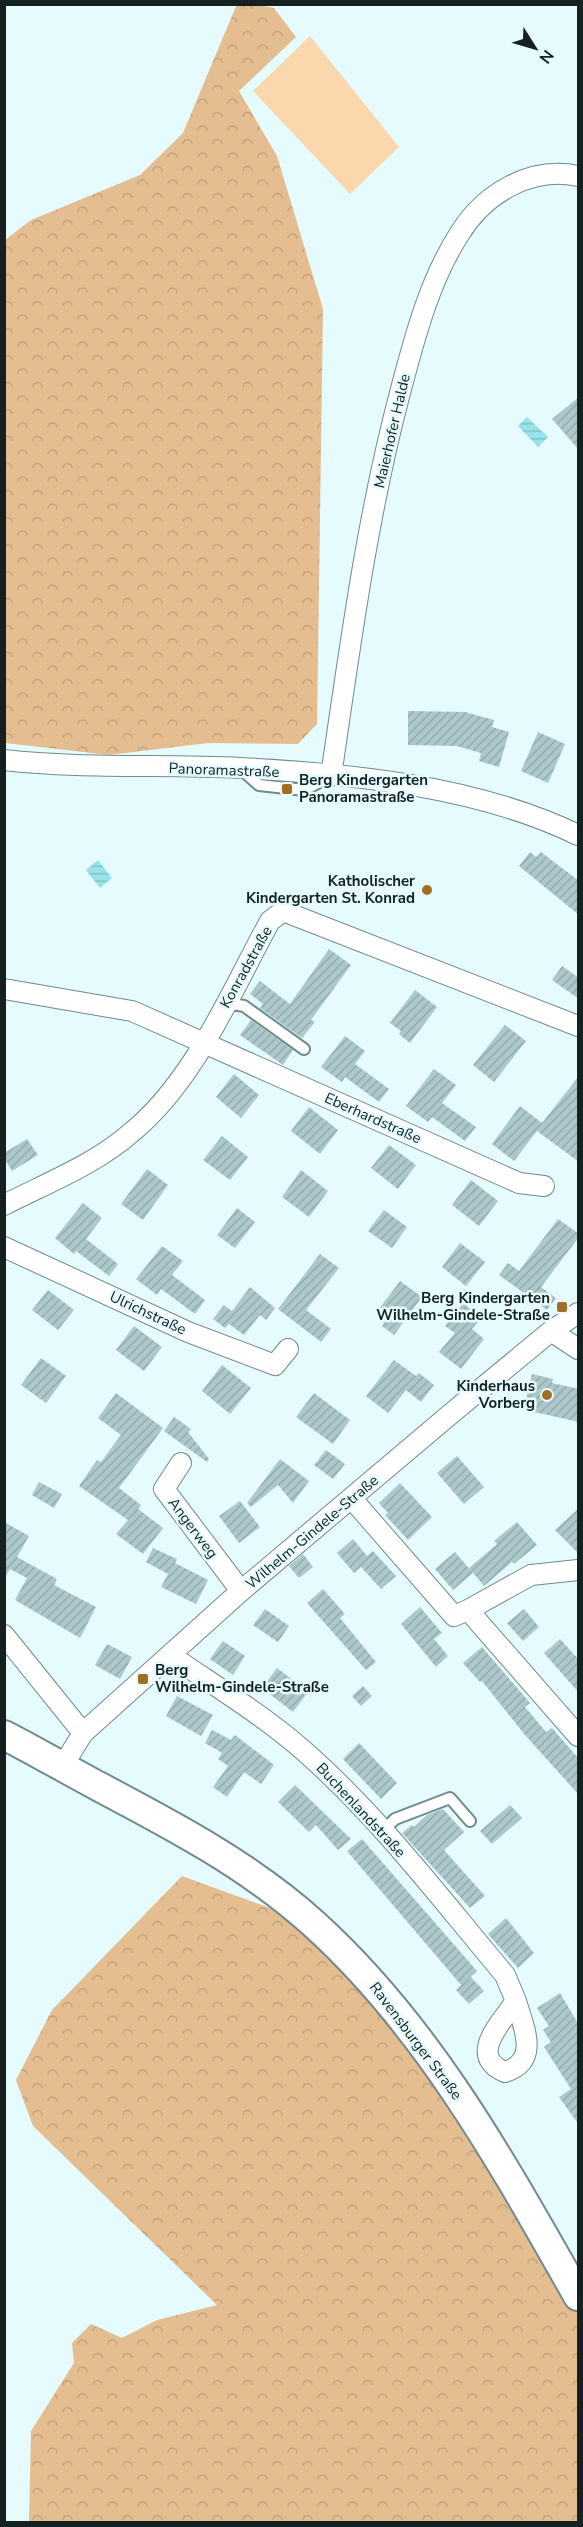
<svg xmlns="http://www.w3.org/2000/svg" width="583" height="2527" font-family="'Nunito Sans',sans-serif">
<defs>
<pattern id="forest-crowns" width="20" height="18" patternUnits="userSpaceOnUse" patternTransform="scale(1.5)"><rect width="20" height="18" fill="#e4bd90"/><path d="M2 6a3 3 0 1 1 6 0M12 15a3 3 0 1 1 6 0" fill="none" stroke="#c3a27c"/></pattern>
<pattern id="water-rules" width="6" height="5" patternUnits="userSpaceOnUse" patternTransform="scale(1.5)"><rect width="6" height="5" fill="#98e3eb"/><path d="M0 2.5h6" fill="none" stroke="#82c2c9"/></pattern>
<pattern id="building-hatch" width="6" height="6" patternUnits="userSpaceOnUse" patternTransform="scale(1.5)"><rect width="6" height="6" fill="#acc8ca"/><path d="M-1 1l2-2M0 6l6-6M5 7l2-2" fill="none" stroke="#93acad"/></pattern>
</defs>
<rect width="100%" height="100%" fill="#e5fbfe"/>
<!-- forest -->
<path fill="url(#forest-crowns)" d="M 237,4 L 258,5 L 274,8 L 296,37 L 239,91 L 277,156 L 323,309 L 317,724 L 298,744 L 208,743 L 109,755 L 5,743 L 5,240 L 31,220 L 140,175 L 183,133 Z
M 182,1876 L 314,1924 L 363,1972 L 578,2296 L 578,2522 L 29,2522 L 31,2431 L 74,2363 L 72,2343 L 91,2324 L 122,2338 L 157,2320 L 217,2305 L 33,2126 L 16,2080 L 52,2010 Z"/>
<!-- pitch -->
<path fill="#fbd7ad" d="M 310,36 L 399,147 L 350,194 L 253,91 Z"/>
<!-- water -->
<path fill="url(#water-rules)" d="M 527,417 L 548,437 L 538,447 L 518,426 Z
M 98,860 L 112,878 L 100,888 L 86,870 Z"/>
<!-- building -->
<path fill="url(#building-hatch)" d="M 579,397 L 579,450 L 552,419 Z
M 408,711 L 465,712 L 494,720 L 492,727 L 509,732 L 499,767 L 479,761 L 481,753 L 457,746 L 408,745 Z
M 538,732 L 565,744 L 548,783 L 521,771 Z
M 530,852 L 536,857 L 541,852 L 579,881 L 579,915 L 519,866 Z
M 329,949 L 351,965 L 311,1020 L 315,1022 L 302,1038 L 260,1008 L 263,1004 L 250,994 L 260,981 L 290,1004 Z
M 562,966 L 579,978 L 579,999 L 552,980 Z
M 415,990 L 437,1007 L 410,1043 L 399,1034 L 401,1031 L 390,1023 Z
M 251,1020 L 293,1050 L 283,1065 L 240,1035 Z
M 505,1025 L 526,1041 L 494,1082 L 473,1065 Z
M 345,1036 L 365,1051 L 355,1064 L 389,1089 L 379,1102 L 345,1077 L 342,1082 L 321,1067 Z
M 434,1069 L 456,1085 L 442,1103 L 476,1127 L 465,1141 L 432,1117 L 428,1122 L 406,1106 Z
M 234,1074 L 259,1095 L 241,1118 L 216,1097 Z
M 579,1076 L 579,1162 L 537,1131 L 514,1161 L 492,1144 L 520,1106 L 542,1123 Z
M 309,1107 L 338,1130 L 320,1154 L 291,1131 Z
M 222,1136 L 248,1157 L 230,1180 L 203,1160 Z
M 27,1139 L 38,1155 L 12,1171 L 4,1158 L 4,1153 Z
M 389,1145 L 416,1165 L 398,1189 L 371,1168 Z
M 147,1169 L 168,1185 L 143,1220 L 121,1204 Z
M 301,1170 L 328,1191 L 309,1217 L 282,1197 Z
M 471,1180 L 498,1201 L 479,1226 L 452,1205 Z
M 83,1203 L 102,1218 L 86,1239 L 118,1264 L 109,1276 L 76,1251 L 74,1254 L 55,1238 Z
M 237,1208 L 255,1222 L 235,1248 L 217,1235 Z
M 384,1210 L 407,1227 L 392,1248 L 368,1231 Z
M 558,1219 L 579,1234 L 579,1237 L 541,1287 L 556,1298 L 547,1310 L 499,1275 L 508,1263 L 519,1271 Z
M 460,1243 L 485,1262 L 466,1286 L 442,1267 Z
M 162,1246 L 183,1261 L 172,1275 L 205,1300 L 195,1314 L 161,1289 L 157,1295 L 136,1279 Z
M 320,1254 L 339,1268 L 306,1310 L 331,1329 L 321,1342 L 278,1309 Z
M 400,1281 L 422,1297 L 394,1335 L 382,1326 L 386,1320 L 376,1313 Z
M 250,1287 L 275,1308 L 266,1320 L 260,1315 L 244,1335 L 229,1324 L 225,1328 L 213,1319 L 224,1305 L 232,1311 Z
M 48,1290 L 74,1310 L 58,1330 L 32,1310 Z
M 463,1303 L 481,1318 L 472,1329 L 484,1339 L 461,1369 L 439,1352 L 455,1333 L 445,1326 Z
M 134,1326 L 162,1347 L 144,1371 L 116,1350 Z
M 41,1358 L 66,1376 L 46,1403 L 21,1385 Z
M 394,1360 L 416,1376 L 419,1373 L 434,1385 L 421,1402 L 406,1390 L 388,1413 L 366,1396 Z
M 222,1365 L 251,1388 L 230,1414 L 202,1391 Z
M 532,1374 L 553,1379 L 552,1383 L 579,1389 L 579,1422 L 530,1411 L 531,1404 L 525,1403 Z
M 116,1393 L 163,1428 L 119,1488 L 141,1505 L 138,1509 L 163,1528 L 143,1554 L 116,1534 L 128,1520 L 79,1486 L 97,1460 L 101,1462 L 121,1435 L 98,1418 Z
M 314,1393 L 350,1420 L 333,1444 L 296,1417 Z
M 174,1417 L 191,1429 L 188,1432 L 209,1459 L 207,1462 L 164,1431 Z
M 326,1450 L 345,1464 L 333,1479 L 314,1465 Z
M 457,1456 L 484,1487 L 464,1504 L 437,1473 Z
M 280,1459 L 309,1481 L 293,1503 L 278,1485 L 251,1507 L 247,1503 Z
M 39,1482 L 62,1494 L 54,1508 L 32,1495 Z
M 400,1483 L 432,1517 L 408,1540 L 385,1515 L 388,1513 L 379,1503 Z
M 240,1501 L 260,1527 L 239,1543 L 219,1516 Z
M 579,1508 L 579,1554 L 555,1530 Z
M 4,1522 L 29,1536 L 17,1557 L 57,1579 L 54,1585 L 96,1607 L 80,1638 L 15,1600 L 27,1578 L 10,1569 L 4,1579 Z
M 517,1522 L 537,1545 L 514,1564 L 512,1562 L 484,1586 L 469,1568 L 497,1544 L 494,1541 Z
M 353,1539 L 367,1556 L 373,1551 L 396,1576 L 381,1589 L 361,1567 L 354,1573 L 337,1553 Z
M 153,1548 L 177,1559 L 175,1563 L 208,1580 L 196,1604 L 161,1587 L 168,1574 L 146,1562 Z
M 455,1552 L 473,1573 L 453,1590 L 435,1569 Z
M 303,1554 L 313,1567 L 299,1578 L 289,1566 Z
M 323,1589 L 345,1614 L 340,1618 L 376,1662 L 366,1670 L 307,1603 Z
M 420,1607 L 442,1633 L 434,1639 L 448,1656 L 436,1667 L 401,1624 Z
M 265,1609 L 289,1626 L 278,1642 L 253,1625 Z
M 524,1609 L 539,1627 L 523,1641 L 507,1623 Z
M 560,1639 L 579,1660 L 579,1693 L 544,1653 Z
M 223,1641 L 245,1656 L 233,1675 L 210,1659 Z
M 107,1644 L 132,1657 L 120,1679 L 95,1665 Z
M 482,1647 L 530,1703 L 525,1707 L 546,1732 L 552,1728 L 579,1759 L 579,1795 L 525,1735 L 482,1681 L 480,1682 L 463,1663 Z
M 277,1668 L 308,1692 L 293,1712 L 262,1688 Z
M 363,1686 L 372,1696 L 361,1706 L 352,1696 Z
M 177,1696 L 213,1715 L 201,1736 L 166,1716 Z
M 212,1730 L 231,1740 L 235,1735 L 274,1765 L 261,1784 L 244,1772 L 227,1797 L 213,1787 L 228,1766 L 218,1759 L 222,1753 L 205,1743 Z
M 359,1743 L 397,1783 L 381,1799 L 343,1759 Z
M 295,1785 L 351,1839 L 338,1850 L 316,1825 L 309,1832 L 278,1802 Z
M 510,1805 L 522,1818 L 492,1844 L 480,1831 Z
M 443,1809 L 464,1832 L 444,1850 L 485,1896 L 470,1908 L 402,1833 L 412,1825 L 414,1827 L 427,1815 Z
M 362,1839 L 477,1971 L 464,1983 L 471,1977 L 484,1991 L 469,2004 L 456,1990 L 461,1985 L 347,1851 Z
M 506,1918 L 534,1953 L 518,1968 L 488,1934 Z
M 560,1993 L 579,2025 L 579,2125 L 559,2097 L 571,2089 L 544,2047 L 551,2042 L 543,2030 L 549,2026 L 537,2008 Z"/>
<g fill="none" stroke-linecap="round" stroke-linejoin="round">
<!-- service casing -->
<g stroke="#708a8d" stroke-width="14">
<path id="service" d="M 242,770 L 259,785 L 304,790 L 331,776
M 226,1003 L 244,1006 L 304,1049
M 383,1831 L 395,1819 L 450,1798 L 470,1821"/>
</g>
<!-- minor casing -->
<g stroke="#708a8d" stroke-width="22">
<path id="minor" d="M 4,760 C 83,769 162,764 241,768 C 353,774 477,786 578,835
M 331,776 C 350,647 367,516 401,389 C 415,336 430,279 460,233 C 485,193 531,166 578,176
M 4,989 L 132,1011 L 519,1183 L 544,1186
M 4,1205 C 47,1183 96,1164 132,1132 C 195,1080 231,992 270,921 L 283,911 L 578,1026
M 4,1247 L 188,1332 L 275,1365 L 288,1349
M 551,1331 L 578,1349
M 181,1463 L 164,1489 L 241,1591
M 352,1499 L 454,1616 L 468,1610 L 578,1736
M 468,1610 L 531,1575 L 578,1570
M 4,1635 L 83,1733
M 170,1655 C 215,1686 263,1715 304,1751 C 379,1817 441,1899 505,1975 L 516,2001 C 501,2023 467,2056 505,2072 C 540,2061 524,2028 516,2001
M 62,1767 L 83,1733 L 241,1591 L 453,1412 L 551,1331 L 578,1313"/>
</g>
<!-- secondary casing -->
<g stroke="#708a8d" stroke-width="32">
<path id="secondary" d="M 4,1735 C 35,1751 66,1769 96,1785 C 172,1825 250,1866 314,1924 C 428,2027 503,2164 578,2296"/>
</g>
<!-- service -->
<use href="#service" stroke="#fff" stroke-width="10"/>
<!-- minor -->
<use href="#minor" stroke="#fff" stroke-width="20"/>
<!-- secondary -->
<use href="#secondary" stroke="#fff" stroke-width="28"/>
</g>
<!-- markers -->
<g fill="#a16e25" stroke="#e5fbfe" stroke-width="2">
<rect x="281" y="783" width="12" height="12" rx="3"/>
<circle cx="427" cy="890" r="6"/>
<rect x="556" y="1301" width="12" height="12" rx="3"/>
<circle cx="547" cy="1395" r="6"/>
<rect x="137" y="1673" width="12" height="12" rx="3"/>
</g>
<g text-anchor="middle" stroke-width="5" stroke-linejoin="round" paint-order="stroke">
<!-- street labels -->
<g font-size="15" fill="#152021" stroke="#e5fbfe">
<text transform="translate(392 431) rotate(-77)" y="5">Maierhofer Halde</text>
<text transform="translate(224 770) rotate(2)" y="5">Panoramastraße</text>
<text transform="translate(246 967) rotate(-61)" y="5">Konradstraße</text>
<text transform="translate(373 1118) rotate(24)" y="5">Eberhardstraße</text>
<text transform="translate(148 1313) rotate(25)" y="5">Ulrichstraße</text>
<text transform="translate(193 1528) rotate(53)" y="5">Angerweg</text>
<text transform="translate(312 1532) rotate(-40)" y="5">Wilhelm-Gindele-Straße</text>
<text transform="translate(361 1810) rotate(47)" y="5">Buchenlandstraße</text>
<text transform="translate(416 2041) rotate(53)" y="5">Ravensburger Straße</text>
</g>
<!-- poi labels -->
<g font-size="15" font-weight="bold" fill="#152021" stroke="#e5fbfe" text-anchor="end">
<text x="299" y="785" text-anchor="start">Berg Kindergarten<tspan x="299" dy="17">Panoramastraße</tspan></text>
<text x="415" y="886">Katholischer<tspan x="415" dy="17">Kindergarten St. Konrad</tspan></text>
<text x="550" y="1303">Berg Kindergarten<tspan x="550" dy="17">Wilhelm-Gindele-Straße</tspan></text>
<text x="535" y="1391">Kinderhaus<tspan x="535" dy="17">Vorberg</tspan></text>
<text x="155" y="1675" text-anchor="start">Berg<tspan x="155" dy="17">Wilhelm-Gindele-Straße</tspan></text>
</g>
</g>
<!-- border -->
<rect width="583" height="2527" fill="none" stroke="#152021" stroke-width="12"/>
<!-- north arrow -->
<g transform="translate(535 48) rotate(127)" stroke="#e5fbfe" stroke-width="4.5" paint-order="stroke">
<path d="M0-4.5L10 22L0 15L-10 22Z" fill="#152021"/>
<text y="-9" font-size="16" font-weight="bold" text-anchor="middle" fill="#152021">N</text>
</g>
</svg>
